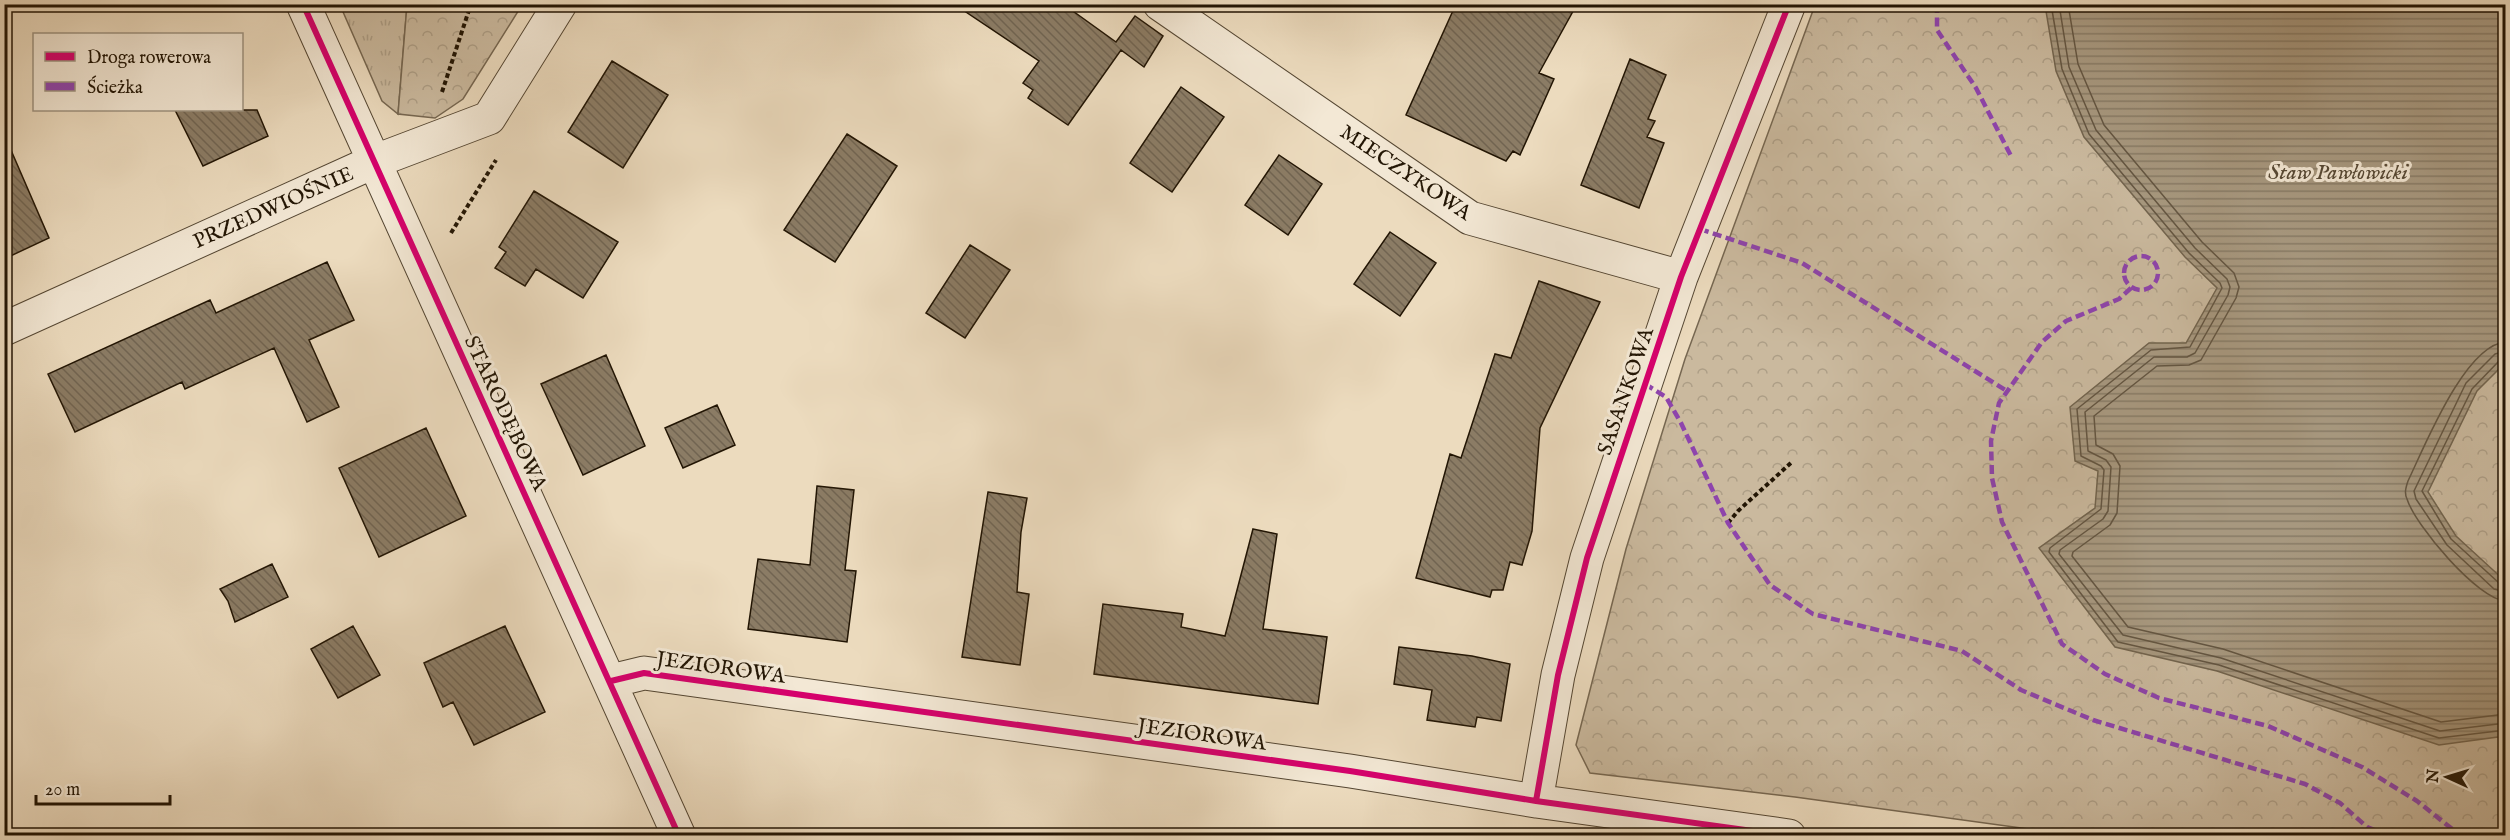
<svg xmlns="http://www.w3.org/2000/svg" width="2510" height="840" font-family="'IM FELL English',serif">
<defs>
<pattern id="grass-tufts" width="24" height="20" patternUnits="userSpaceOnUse" patternTransform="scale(1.5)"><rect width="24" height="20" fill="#cab99e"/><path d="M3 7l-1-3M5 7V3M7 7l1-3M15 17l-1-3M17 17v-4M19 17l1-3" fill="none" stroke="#ad9e86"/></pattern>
<pattern id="park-crowns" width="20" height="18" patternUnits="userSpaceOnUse" patternTransform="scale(1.5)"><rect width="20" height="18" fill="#cab99e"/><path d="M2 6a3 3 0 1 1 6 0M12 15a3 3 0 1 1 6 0" fill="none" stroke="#ad9e86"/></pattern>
<pattern id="water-rules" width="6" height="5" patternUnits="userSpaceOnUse" patternTransform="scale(1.5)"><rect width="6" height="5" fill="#a7987f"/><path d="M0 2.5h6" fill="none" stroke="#887b66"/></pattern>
<pattern id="building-back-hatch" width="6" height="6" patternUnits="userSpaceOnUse" patternTransform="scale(1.5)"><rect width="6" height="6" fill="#8b7c65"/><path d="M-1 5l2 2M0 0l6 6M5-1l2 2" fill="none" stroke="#716451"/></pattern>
</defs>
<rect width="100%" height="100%" fill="#ecdbbe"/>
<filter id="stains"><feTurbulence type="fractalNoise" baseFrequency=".00333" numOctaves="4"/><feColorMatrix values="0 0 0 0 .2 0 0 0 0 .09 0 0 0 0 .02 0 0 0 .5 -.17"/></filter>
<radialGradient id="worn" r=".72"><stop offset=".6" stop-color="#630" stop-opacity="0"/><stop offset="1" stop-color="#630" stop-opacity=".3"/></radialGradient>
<!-- grass -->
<path fill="url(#grass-tufts)" stroke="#766751" stroke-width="1.5" d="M 340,5 L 407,5 L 398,114 L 382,101 Z"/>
<!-- park -->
<path fill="url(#park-crowns)" stroke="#766751" stroke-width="1.5" d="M 407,5 L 522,5 L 463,99 L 435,118 L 398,114 Z
M 1815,5 L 2505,5 L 2505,835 L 2072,835 L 1795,797 L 1590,773 L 1576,745 L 1626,549 L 1685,359 Z"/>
<!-- water -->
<path fill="url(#water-rules)" stroke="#72644e" stroke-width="1.5" d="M 2045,5 L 2505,5 L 2505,363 L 2477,391 L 2428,492 L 2456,536 L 2505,581 L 2505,736 L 2439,745 L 2217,671 L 2115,647 L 2039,548 L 2095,508 L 2098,471 L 2075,461 L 2070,407 L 2149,343 L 2186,343 L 2217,288 L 2185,257 L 2084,137 L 2056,71 Z"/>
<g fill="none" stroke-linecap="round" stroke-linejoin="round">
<!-- shore -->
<path stroke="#645642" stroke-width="1.5" d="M 2051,4 L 2062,69 L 2089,134 L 2189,253 L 2220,283 L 2222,288 L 2190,347 L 2151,350 L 2077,409 L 2081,456 L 2101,466 L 2104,470 L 2101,509 L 2050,548 L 2049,552 L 2118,642 L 2219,665 L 2439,738 L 2506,730
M 2059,4 L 2069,67 L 2096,130 L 2195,248 L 2227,279 L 2230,287 L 2228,295 L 2195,353 L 2187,357 L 2154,357 L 2085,412 L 2088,451 L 2106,460 L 2111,467 L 2108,511 L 2103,519 L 2060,550 L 2059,554 L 2123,635 L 2221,658 L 2440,731 L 2506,723
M 2068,4 L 2078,64 L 2104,125 L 2202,242 L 2234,273 L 2239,287 L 2236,298 L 2201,360 L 2189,365 L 2157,366 L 2094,416 L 2096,445 L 2113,454 L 2120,466 L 2117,513 L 2110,525 L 2073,552 L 2072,556 L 2128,627 L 2223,649 L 2441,722 L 2506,714
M 2506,342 C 2465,344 2424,448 2408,481 C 2406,487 2404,493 2407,499 C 2415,525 2478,600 2506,601
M 2506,351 L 2495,354 L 2466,383 L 2414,491 L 2416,499 L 2447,545 L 2494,589 L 2506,592
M 2506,359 L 2499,361 L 2472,389 L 2422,491 L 2451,539 L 2499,583 L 2506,585"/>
</g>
<!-- building -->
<path fill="url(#building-back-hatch)" stroke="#221504" stroke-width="1.5" d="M 954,4 L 1063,4 L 1116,42 L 1135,16 L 1163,36 L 1144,67 L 1121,50 L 1068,125 L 1028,98 L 1033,90 L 1023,83 L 1039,61 Z
M 1456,4 L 1577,4 L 1539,73 L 1554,79 L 1520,155 L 1513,151 L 1506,161 L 1406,115 Z
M 1630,59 L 1666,75 L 1648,119 L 1655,121 L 1647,137 L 1664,143 L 1639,208 L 1581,185 Z
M 612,61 L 668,95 L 623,168 L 568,132 Z
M 1181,87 L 1224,117 L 1172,192 L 1130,163 Z
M 175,110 L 257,110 L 268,136 L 203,166 Z
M 4,134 L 49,238 L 4,259 Z
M 847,134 L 897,166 L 835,262 L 784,230 Z
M 1279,155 L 1322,184 L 1288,235 L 1245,205 Z
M 534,191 L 618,242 L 583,298 L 536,269 L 525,286 L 495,268 L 506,252 L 499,247 Z
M 1390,232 L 1436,263 L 1400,316 L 1354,284 Z
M 970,245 L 1010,270 L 965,338 L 926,313 Z
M 327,262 L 354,320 L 309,340 L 339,407 L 307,422 L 274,348 L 185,389 L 182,382 L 75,432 L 48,374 L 210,300 L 216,313 Z
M 1539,281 L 1600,302 L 1540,428 L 1532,531 L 1522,565 L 1510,562 L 1503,590 L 1492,590 L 1490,597 L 1416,578 L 1450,454 L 1461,458 L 1495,354 L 1511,358 Z
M 606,355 L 645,446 L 583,475 L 541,384 Z
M 717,405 L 735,445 L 683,468 L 665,428 Z
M 426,428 L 466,516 L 379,557 L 339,468 Z
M 817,486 L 854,490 L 845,570 L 856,571 L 847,642 L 748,629 L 758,559 L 810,565 Z
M 988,492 L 1027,498 L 1021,532 L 1017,592 L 1029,594 L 1020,665 L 962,657 Z
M 1253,529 L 1277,534 L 1263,629 L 1327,637 L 1318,704 L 1094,674 L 1103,604 L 1183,614 L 1181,627 L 1225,636 Z
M 272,564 L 288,597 L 235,622 L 228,601 L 220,589 Z
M 353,626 L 380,675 L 338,698 L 311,649 Z
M 505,626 L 545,712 L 474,745 L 453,702 L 443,707 L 424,663 Z
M 1399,647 L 1472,656 L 1510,664 L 1501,721 L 1477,717 L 1475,727 L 1427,720 L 1432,690 L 1394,684 Z"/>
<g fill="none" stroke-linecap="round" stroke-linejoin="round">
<!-- minor casing -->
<g stroke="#544632" stroke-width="35">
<path id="minor" d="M 303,4 L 679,836
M 1160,4 L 1470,218 L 1681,277
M 4,329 L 373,162 L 489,118 L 560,4
M 611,681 L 644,673 L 1350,771 L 1536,801 L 1789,836
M 1536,801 L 1558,675 L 1587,558 L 1681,277 L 1789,4"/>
</g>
<!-- path -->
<path stroke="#221504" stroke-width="4" stroke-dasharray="4.5 3" stroke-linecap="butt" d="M 442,92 L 471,4
M 451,233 L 496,160
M 1728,523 L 1738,511 L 1792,462"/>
<!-- minor -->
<use href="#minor" stroke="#f3e8d5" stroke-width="33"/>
<!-- quiet -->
<path stroke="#8e44ad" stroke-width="4.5" stroke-dasharray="9 4.5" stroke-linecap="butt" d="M 1937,4 L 1937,30 L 1976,88 L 2011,156
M 1700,229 L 1802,263 L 2007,391
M2124 273a17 17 0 1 1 34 0a17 17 0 1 1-34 0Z
M 2131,288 L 2119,299 L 2066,321 L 2042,342 L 1999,403 L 1991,441 L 1992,478 L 2002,522 L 2062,644 L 2105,674 L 2159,698 L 2268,726 L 2362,767 L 2417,801 L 2461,836
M 1645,384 L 1666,397 L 1681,423 L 1728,523 L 1770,585 L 1813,614 L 1962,651 L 2021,690 L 2093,720 L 2305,784 L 2340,803 L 2367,827 L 2389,836"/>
<!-- cycleway casing -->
<g stroke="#f3e8d5" stroke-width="10">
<path id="cycleway" d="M 303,4 L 679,836
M 611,681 L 644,673 L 1350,771 L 1536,801 L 1789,836
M 1536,801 L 1558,675 L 1587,558 L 1681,277 L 1789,4"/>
</g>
<!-- cycleway -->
<use href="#cycleway" stroke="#d6006c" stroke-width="6"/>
</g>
<g text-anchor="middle" stroke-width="6" stroke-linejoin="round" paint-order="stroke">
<!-- street labels -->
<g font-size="21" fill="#221504" stroke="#f3e8d5">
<text transform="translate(1406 172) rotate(34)" y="7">MIECZYKOWA</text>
<text transform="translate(273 207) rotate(-24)" y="7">PRZEDWIOŚNIE</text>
<text transform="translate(1625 391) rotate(-71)" y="7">SASANKOWA</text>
<text transform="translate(506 413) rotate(65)" y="7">STARODĘBOWA</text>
<text transform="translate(721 667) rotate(8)" y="7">JEZIOROWA</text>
<text transform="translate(1202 734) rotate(8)" y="7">JEZIOROWA</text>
</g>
<!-- water labels -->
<g font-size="22" font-style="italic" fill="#574935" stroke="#f3e8d5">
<text x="2338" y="179">Staw Pawłowicki</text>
</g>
</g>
<!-- margin -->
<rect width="2510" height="840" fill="none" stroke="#ecdbbe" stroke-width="24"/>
<rect x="6" y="6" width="2498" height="828" fill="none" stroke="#221504" stroke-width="3"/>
<rect x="12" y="12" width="2486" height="816" fill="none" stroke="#221504" stroke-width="1.5"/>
<!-- legend -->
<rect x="33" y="33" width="210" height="78" fill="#f3e8d5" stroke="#9f9481" stroke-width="1.5"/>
<rect x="45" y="52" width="30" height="9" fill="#d6006c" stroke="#9f9481" stroke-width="1.5"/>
<text x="87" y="63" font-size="18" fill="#221504">Droga rowerowa</text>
<rect x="45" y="82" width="30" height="9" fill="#8e44ad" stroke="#9f9481" stroke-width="1.5"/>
<text x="87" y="93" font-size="18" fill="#221504">Ścieżka</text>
<!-- north arrow -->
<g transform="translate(2447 777) rotate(274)" stroke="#f3e8d5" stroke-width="4.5" paint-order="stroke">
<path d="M0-4.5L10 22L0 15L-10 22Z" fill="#221504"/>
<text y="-9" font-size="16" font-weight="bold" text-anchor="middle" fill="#221504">N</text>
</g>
<!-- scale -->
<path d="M36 795v9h134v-9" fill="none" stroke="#221504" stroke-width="3"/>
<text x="45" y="795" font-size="18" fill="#221504" stroke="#f3e8d5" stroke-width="4.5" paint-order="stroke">20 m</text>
<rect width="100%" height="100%" filter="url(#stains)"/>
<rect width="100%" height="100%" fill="url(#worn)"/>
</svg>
